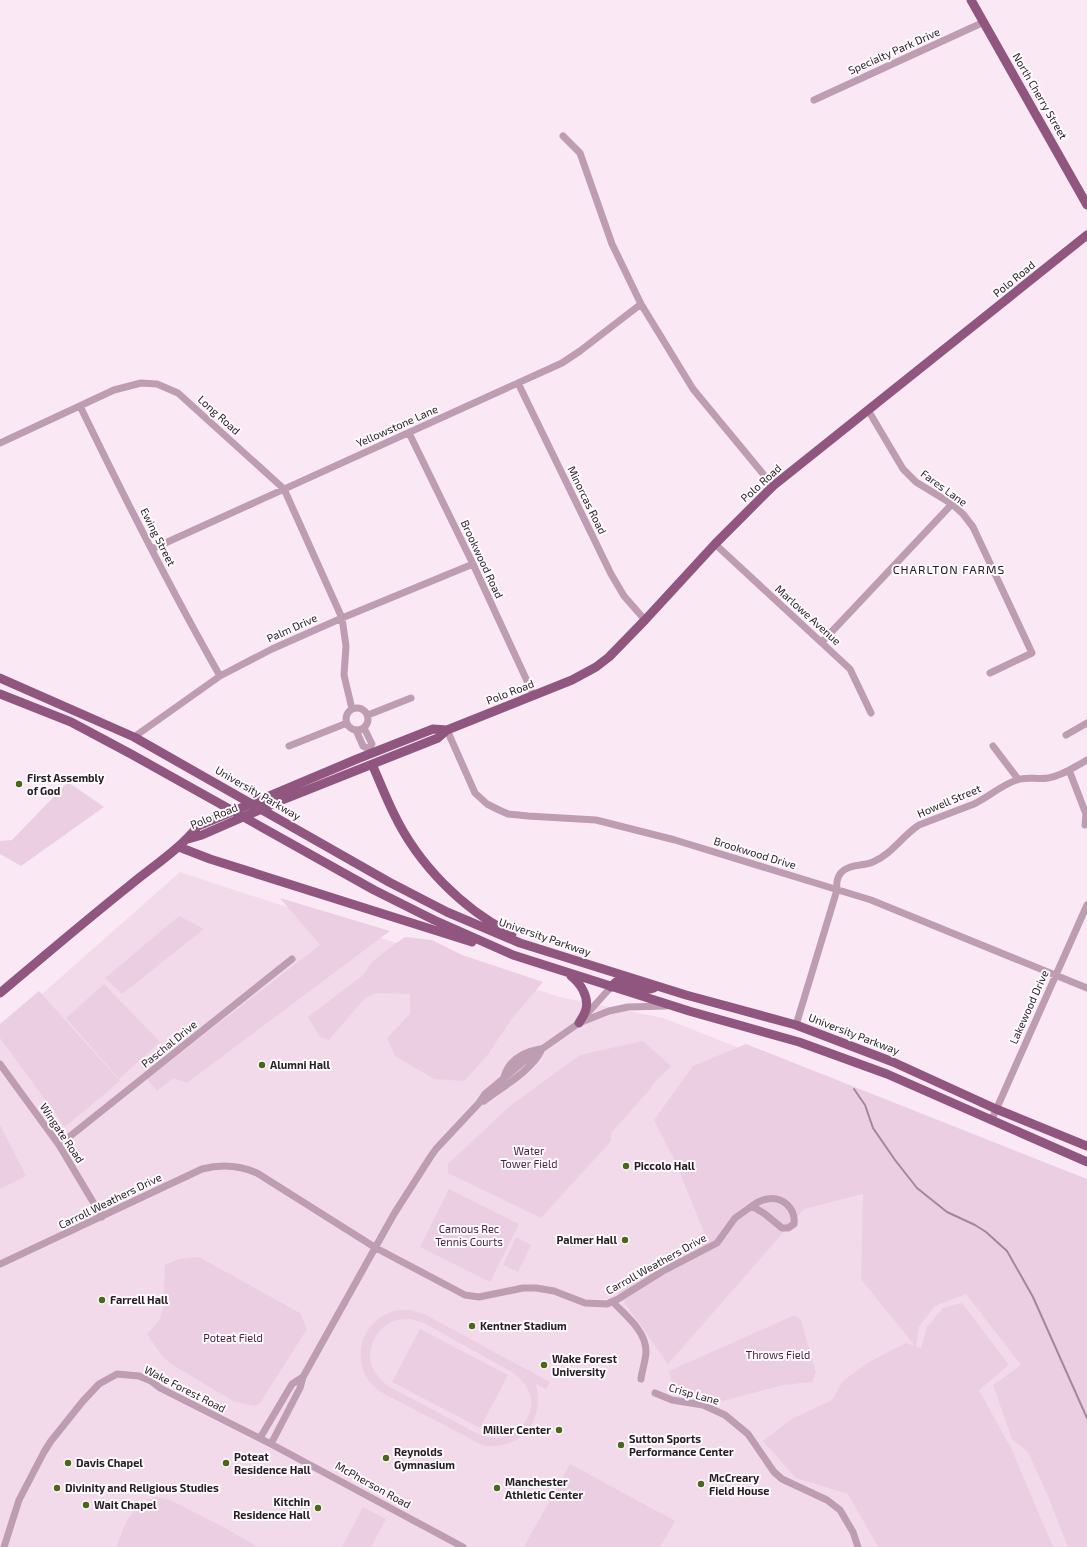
<svg xmlns="http://www.w3.org/2000/svg" width="1087" height="1547" font-family="'Exo 2',sans-serif">
<rect width="100%" height="100%" fill="#fae9f4"/>
<!-- built -->
<path fill="#f2daea" d="M 180,872 L 560,997 L 663,1018 L 1080,1181 L 1087,1547 L 0,1547 L 0,1031 Z"/>
<!-- green -->
<path fill="#eccee2" fill-rule="evenodd" d="M 68,782 L 104,807 L 21,866 L 0,854 L 0,841 L 12,840 Z
M 280,898 L 390,931 L 187,1083 L 173,1078 L 157,1091 L 147,1079 L 320,945 Z
M 179,916 L 204,929 L 122,994 L 105,978 Z
M 405,937 L 432,940 L 462,955 L 543,982 L 511,1020 L 486,1057 L 464,1081 L 434,1079 L 395,1056 L 387,1038 L 410,1014 L 410,994 L 376,993 L 365,998 L 329,1040 L 320,1037 L 308,1017 L 362,976 L 372,962 L 392,946 Z
M 104,984 L 160,1042 L 119,1079 L 66,1018 Z
M 39,991 L 120,1081 L 65,1127 L 0,1038 L 0,1024 Z
M 643,1041 L 671,1066 L 652,1085 L 652,1087 L 611,1133 L 611,1141 L 541,1218 L 448,1173 L 448,1164 L 510,1106 L 580,1055 Z
M 746,1044 L 1087,1179 L 1087,1547 L 1068,1547 L 1048,1496 L 1028,1452 L 1012,1439 L 993,1385 L 1021,1365 L 966,1294 L 935,1306 L 919,1326 L 916,1347 L 921,1348 L 927,1327 L 943,1308 L 962,1303 L 1009,1365 L 979,1390 L 1011,1448 L 1053,1547 L 878,1547 L 848,1494 L 796,1478 L 763,1441 L 792,1419 L 832,1400 L 843,1381 L 869,1362 L 906,1343 L 915,1346 L 861,1279 L 863,1194 L 804,1209 L 668,1364 L 614,1288 L 704,1232 L 675,1161 L 654,1120 L 693,1066 Z
M 0,1125 L 26,1176 L 0,1189 Z
M 449,1189 L 519,1224 L 490,1282 L 420,1247 Z
M 516,1237 L 531,1245 L 518,1272 L 503,1265 Z
M 199,1257 L 300,1313 L 307,1329 L 260,1403 L 254,1406 L 233,1401 L 171,1364 L 162,1356 L 147,1334 L 159,1321 L 163,1309 L 165,1265 L 179,1259 Z
M 410,1310 L 426,1315 L 550,1382 L 546,1389 L 536,1384 C 544,1421 524,1449 484,1446 L 383,1393 C 378,1390 372,1386 369,1381 C 352,1356 362,1323 391,1312 C 396,1310 404,1310 410,1310 ZM 410,1319 L 424,1323 L 512,1372 C 524,1381 533,1392 531,1407 C 528,1425 512,1439 495,1438 C 479,1437 464,1426 450,1419 C 430,1408 409,1397 388,1386 C 381,1380 374,1373 371,1364 C 367,1346 379,1323 398,1320 C 402,1319 406,1319 410,1319 Z
M 795,1315 L 801,1320 L 816,1373 L 812,1382 L 783,1385 L 715,1403 L 684,1396 L 673,1387 L 669,1371 Z
M 420,1329 L 508,1375 L 480,1428 L 392,1382 Z
M 570,1464 L 675,1521 L 660,1547 L 524,1547 Z
M 155,1497 L 168,1499 L 225,1528 L 258,1547 L 117,1547 L 117,1545 C 127,1519 129,1510 155,1497 Z
M 363,1507 L 386,1519 L 371,1547 L 342,1547 Z"/>
<g fill="none" stroke-linecap="round" stroke-linejoin="round">
<!-- stream -->
<path stroke="#a7859c" stroke-width="2" d="M 854,1089 L 865,1105 L 873,1128 L 895,1160 L 917,1188 L 947,1212 L 975,1225 L 986,1232 L 1007,1251 L 1033,1297 L 1087,1418"/>
<!-- minor -->
<path stroke="#be9cb2" stroke-width="7" d="M 814,100 L 984,22
M 563,136 L 580,153 L 612,244 L 641,304 L 693,389 L 773,486
M 518,383 L 611,574 L 624,596 L 645,620
M 80,406 C 124,497 170,588 220,676
M 868,410 L 903,469 L 916,482 L 952,504 L 963,514 L 973,527 L 1032,653 L 990,673
M 409,433 L 473,564 L 534,696
M 0,443 L 114,390 L 141,383 L 157,384 L 178,393 L 284,489 L 342,618 L 346,646 L 344,675 L 352,709
M 715,544 L 850,669 L 871,713
M 152,549 L 562,363 L 580,351 L 641,304
M 822,642 L 952,504
M346 719a11 11 0 1 1 22 0a11 11 0 1 1-22 0Z
M 368,715 L 411,698
M 364,728 L 372,744 L 369,749
M 356,730 L 363,746 L 369,749 L 371,754
M 447,730 L 475,793 L 487,804 L 499,810 L 508,814 L 528,816 L 596,820 L 675,840 L 871,900 L 1087,988
M 1066,735 L 1087,723
M 134,737 L 220,676 L 272,649 L 342,618 L 473,564
M 289,746 L 347,723
M 993,746 L 1018,779
M 1069,770 L 1086,814 L 1085,825
M 584,1017 L 611,987
M 796,1025 L 837,890 C 836,882 837,875 844,870 C 852,864 864,866 873,862 C 892,854 902,836 919,825 L 974,804 C 989,797 1001,785 1017,780 C 1027,776 1037,780 1048,778 C 1062,776 1074,767 1087,760
M 0,1064 L 59,1145 L 102,1217
M 504,1077 C 509,1060 523,1052 540,1049
M 484,1101 C 502,1087 531,1071 541,1051
M 992,1119 L 1087,905
M 59,1145 L 292,959
M 0,1264 L 202,1169 C 221,1164 239,1165 257,1173 L 376,1248 L 465,1295 L 479,1297 L 523,1288 L 536,1288 L 554,1291 L 585,1303 L 607,1304 L 618,1299 L 663,1271 L 717,1243 L 735,1218 L 752,1206 L 765,1214 L 782,1228 L 788,1228 L 794,1224 C 796,1208 782,1196 767,1199 C 761,1200 756,1203 752,1206
M 613,1302 C 625,1315 646,1331 646,1351 C 646,1360 642,1370 641,1379
M 655,1393 L 672,1400 L 703,1405 L 725,1415 L 748,1434 L 774,1472 L 782,1479 L 827,1500 L 840,1510 L 853,1532 L 858,1547
M 260,1438 L 292,1384 L 303,1377
M 271,1444 L 300,1388 L 303,1377 L 394,1214 L 431,1156 L 436,1149 L 479,1103 L 485,1094 L 522,1063 L 579,1023 L 609,1011 L 628,1007 L 666,1006
M 4,1547 L 19,1500 L 44,1452 L 51,1441 L 83,1401 L 99,1384 L 117,1374 L 139,1376 L 151,1381 L 160,1388 L 271,1444 L 463,1547"/>
<!-- major -->
<path stroke="#90567f" stroke-width="9" d="M 971,0 L 1087,205
M 0,678 L 134,737 L 389,882 L 447,912 L 520,943 L 686,995 L 796,1025 L 893,1062 L 996,1109 L 1087,1146
M 0,694 L 71,722 L 131,754 L 374,890 L 434,920 L 513,955 L 689,1011 L 799,1042 L 887,1074 L 1087,1162
M 372,764 C 379,780 386,798 394,814 C 418,864 462,909 512,934
M 188,839 L 202,835 L 282,800 L 438,738 L 447,730 L 572,680 L 596,667 L 609,657 L 645,620 L 715,544 L 773,486 L 1087,235
M 179,847 L 210,859 L 472,942
M 571,976 C 580,983 589,996 586,1009 C 585,1014 582,1018 579,1023
M 611,987 L 616,982 C 629,982 643,993 654,988
M 0,993 C 43,957 85,921 129,886 C 153,866 179,850 198,826 L 357,759 L 433,729 L 447,730"/>
</g>
<!-- markers -->
<g fill="#4a671b" stroke="#fefafd" stroke-width="1.5">
<circle cx="19" cy="784" r="4"/>
<circle cx="262" cy="1065" r="4"/>
<circle cx="626" cy="1166" r="4"/>
<circle cx="625" cy="1240" r="4"/>
<circle cx="102" cy="1300" r="4"/>
<circle cx="472" cy="1326" r="4"/>
<circle cx="544" cy="1365" r="4"/>
<circle cx="559" cy="1430" r="4"/>
<circle cx="621" cy="1445" r="4"/>
<circle cx="386" cy="1458" r="4"/>
<circle cx="68" cy="1463" r="4"/>
<circle cx="226" cy="1463" r="4"/>
<circle cx="701" cy="1484" r="4"/>
<circle cx="57" cy="1488" r="4"/>
<circle cx="497" cy="1488" r="4"/>
<circle cx="86" cy="1505" r="4"/>
<circle cx="318" cy="1508" r="4"/>
</g>
<g text-anchor="middle" stroke-width="4" stroke-linejoin="round" paint-order="stroke">
<!-- street labels -->
<g font-size="11" fill="#251e22" stroke="#fefafd">
<text transform="translate(894 51) rotate(-24)" y="4">Specialty Park Drive</text>
<text transform="translate(1040 96) rotate(60)" y="4">North Cherry Street</text>
<text transform="translate(1014 279) rotate(-39)" y="4">Polo Road</text>
<text transform="translate(219 415) rotate(42)" y="4">Long Road</text>
<text transform="translate(397 426) rotate(-24)" y="4">Yellowstone Lane</text>
<text transform="translate(761 483) rotate(-42)" y="4">Polo Road</text>
<text transform="translate(944 488) rotate(36)" y="4">Fares Lane</text>
<text transform="translate(587 500) rotate(64)" y="4">Minorcas Road</text>
<text transform="translate(158 537) rotate(63)" y="4">Ewing Street</text>
<text transform="translate(482 559) rotate(65)" y="4">Brookwood Road</text>
<text transform="translate(808 615) rotate(42)" y="4">Marlowe Avenue</text>
<text transform="translate(292 628) rotate(-24)" y="4">Palm Drive</text>
<text transform="translate(510 692) rotate(-21)" y="4">Polo Road</text>
<text transform="translate(258 793) rotate(30)" y="4">University Parkway</text>
<text transform="translate(949 801) rotate(-23)" y="4">Howell Street</text>
<text transform="translate(214 816) rotate(-22)" y="4">Polo Road</text>
<text transform="translate(755 853) rotate(17)" y="4">Brookwood Drive</text>
<text transform="translate(545 937) rotate(19)" y="4">University Parkway</text>
<text transform="translate(1029 1007) rotate(-66)" y="4">Lakewood Drive</text>
<text transform="translate(854 1034) rotate(21)" y="4">University Parkway</text>
<text transform="translate(169 1044) rotate(-39)" y="4">Paschal Drive</text>
<text transform="translate(62 1133) rotate(56)" y="4">Wingate Road</text>
<text transform="translate(110 1201) rotate(-26)" y="4">Carroll Weathers Drive</text>
<text transform="translate(656 1264) rotate(-29)" y="4">Carroll Weathers Drive</text>
<text transform="translate(185 1389) rotate(27)" y="4">Wake Forest Road</text>
<text transform="translate(694 1394) rotate(16)" y="4">Crisp Lane</text>
<text transform="translate(373 1485) rotate(29)" y="4">McPherson Road</text>
</g>
<!-- poi labels -->
<g font-size="11" font-weight="bold" fill="#251e22" stroke="#fefafd" text-anchor="start">
<text x="27" y="782">First Assembly<tspan x="27" dy="13">of God</tspan></text>
<text x="270" y="1069">Alumni Hall</text>
<text x="634" y="1170">Piccolo Hall</text>
<text x="617" y="1244" text-anchor="end">Palmer Hall</text>
<text x="110" y="1304">Farrell Hall</text>
<text x="480" y="1330">Kentner Stadium</text>
<text x="552" y="1363">Wake Forest<tspan x="552" dy="13">University</tspan></text>
<text x="551" y="1434" text-anchor="end">Miller Center</text>
<text x="629" y="1443">Sutton Sports<tspan x="629" dy="13">Performance Center</tspan></text>
<text x="394" y="1456">Reynolds<tspan x="394" dy="13">Gymnasium</tspan></text>
<text x="234" y="1461">Poteat<tspan x="234" dy="13">Residence Hall</tspan></text>
<text x="76" y="1467">Davis Chapel</text>
<text x="709" y="1482">McCreary<tspan x="709" dy="13">Field House</tspan></text>
<text x="505" y="1486">Manchester<tspan x="505" dy="13">Athletic Center</tspan></text>
<text x="65" y="1492">Divinity and Religious Studies</text>
<text x="310" y="1506" text-anchor="end">Kitchin<tspan x="310" dy="13">Residence Hall</tspan></text>
<text x="94" y="1509">Wait Chapel</text>
</g>
<!-- park labels -->
<g font-size="11" fill="#4c1e40" stroke="#fefafd">
<text x="529" y="1155">Water<tspan x="529" dy="13">Tower Field</tspan></text>
<text x="469" y="1233">Camous Rec<tspan x="469" dy="13">Tennis Courts</tspan></text>
<text x="233" y="1342">Poteat Field</text>
<text x="778" y="1359">Throws Field</text>
</g>
<!-- neighbourhood labels -->
<g font-size="12" letter-spacing="1" fill="#251e22" stroke="#fefafd">
<text x="949" y="574">CHARLTON FARMS</text>
</g>
</g>
</svg>
